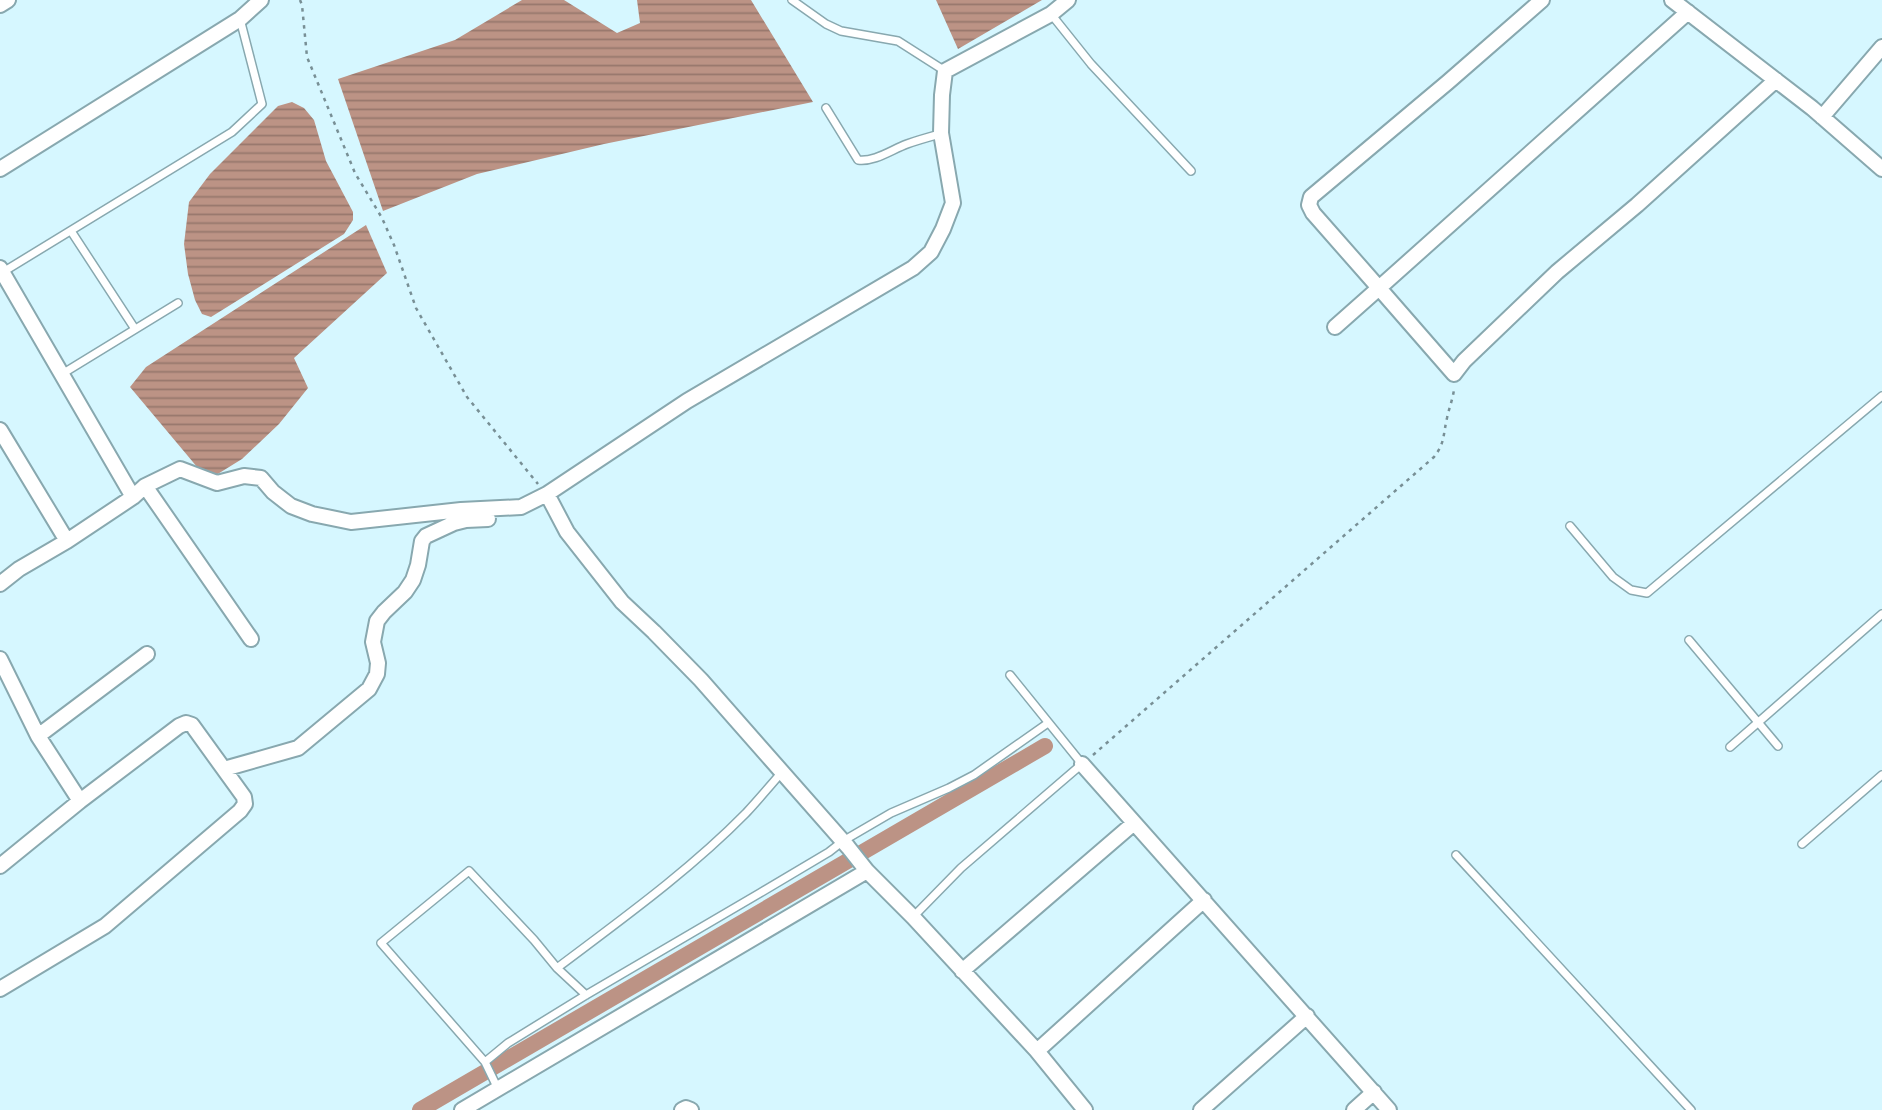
<svg xmlns="http://www.w3.org/2000/svg" width="1882" height="1110" font-family="'Public Sans',sans-serif">
<defs>
<pattern id="water-rules" width="6" height="5" patternUnits="userSpaceOnUse" patternTransform="scale(1.75)"><rect width="6" height="5" fill="#bc9385"/><path d="M0 2.5h6" fill="none" stroke="#97776c"/></pattern>
</defs>
<rect width="100%" height="100%" fill="#d6f7ff"/>
<!-- water -->
<path fill="url(#water-rules)" d="M 522,0 L 564,0 L 617,33 L 640,23 L 637,0 L 751,0 L 813,102 L 604,144 L 477,174 L 383,211 L 338,79 L 455,40 Z
M 936,0 L 1042,0 L 958,49 Z
M 292,102 L 304,108 L 314,120 L 326,161 L 353,212 L 353,220 L 344,234 L 211,317 L 202,314 L 195,300 L 188,274 L 184,244 L 189,202 L 210,174 L 278,106 Z
M 366,225 L 387,273 L 294,358 L 308,388 L 279,424 L 242,459 L 208,480 L 130,387 L 146,367 Z"/>
<g fill="none" stroke-linecap="round" stroke-linejoin="round">
<!-- canal -->
<path stroke="#bc9385" stroke-width="16" d="M 420,1110 L 1045,746"/>
<!-- lane casing -->
<g stroke="#88a8af" stroke-width="10">
<path id="lane" d="M 792,0 L 826,24 L 841,31 L 898,41 L 945,71
M 1051,14 L 1091,64 L 1191,171
M 826,108 L 858,160 C 875,162 891,150 907,144 C 918,140 929,137 940,134
M 71,231 L 135,329
M 3,272 L 232,132 L 262,104 L 240,19
M 62,374 L 178,303
M 1570,526 L 1613,577 L 1631,590 L 1647,593 L 1882,396
M 1689,640 L 1778,746
M 1730,747 L 1882,614
M 1802,844 L 1882,775
M 1456,855 L 1691,1110
M 913,917 L 961,868 L 1082,764 L 1010,675
M 557,968 C 622,919 689,871 746,813 C 758,800 770,786 782,772
M 485,1062 L 381,943 L 469,871 L 534,940 L 557,968 L 586,995
M 498,1089 L 485,1062 L 508,1043 L 586,995 L 760,893 L 829,852 L 843,841 L 891,813 L 949,788 L 974,775 L 1048,723"/>
</g>
<!-- street casing -->
<g stroke="#88a8af" stroke-width="18">
<path id="street" d="M 1672,0 L 1812,108 L 1882,169
M 0,5 L 8,0
M 1688,12 L 1379,288 L 1454,374 L 1464,361 L 1557,272 L 1637,205 L 1776,80
M 1822,117 L 1882,47
M 0,169 L 240,19 L 261,0
M 0,268 L 133,497
M 1335,327 L 1379,288 L 1313,213 L 1309,205 L 1311,197 L 1448,82 L 1542,0
M 0,430 L 67,541
M 145,486 L 251,639
M 547,494 L 687,401 L 913,268 L 931,252 L 943,229 L 953,203 L 941,133 L 942,95 L 945,71 L 1051,14 L 1068,0
M 0,584 L 19,569 L 67,541 L 133,497 L 145,486 L 180,469 L 217,483 L 244,476 L 261,478 L 273,492 L 291,506 L 312,514 L 351,522 L 461,510 L 521,507 L 547,494 L 567,532 L 622,602 L 654,632 L 701,680 L 848,847 L 867,871 L 913,917 L 1037,1051 L 1085,1110
M 0,659 L 38,736 L 80,801
M 38,736 L 147,654
M 1082,764 L 1389,1110
M 224,769 L 298,748 L 369,689 L 377,674 L 378,663 L 373,642 L 377,621 L 384,612 L 405,592 L 413,580 L 418,565 L 422,541 L 426,536 L 454,523 L 466,520 L 488,519
M 0,866 L 80,801 L 179,726 L 186,723 L 192,725 L 244,797 L 245,804 L 240,811 L 105,926 L 0,989
M 962,971 L 1134,823
M 1037,1051 L 1204,900
M 462,1110 L 867,871
M 682,1110 L 686,1108 L 691,1110
M 1201,1110 L 1307,1016
M 1354,1110 L 1374,1092"/>
</g>
<!-- path -->
<path stroke="#788f95" stroke-width="2.5" stroke-dasharray="3.5 5" stroke-linecap="butt" d="M 300,0 L 302,5 L 307,57 L 355,173 L 382,218 L 394,245 L 416,308 L 467,397 L 538,484
M 1093,755 L 1434,457 C 1445,443 1443,435 1447,418 C 1449,408 1453,399 1454,389"/>
<!-- lane -->
<use href="#lane" stroke="#fff" stroke-width="7"/>
<!-- street -->
<use href="#street" stroke="#fff" stroke-width="14"/>
</g>
</svg>
